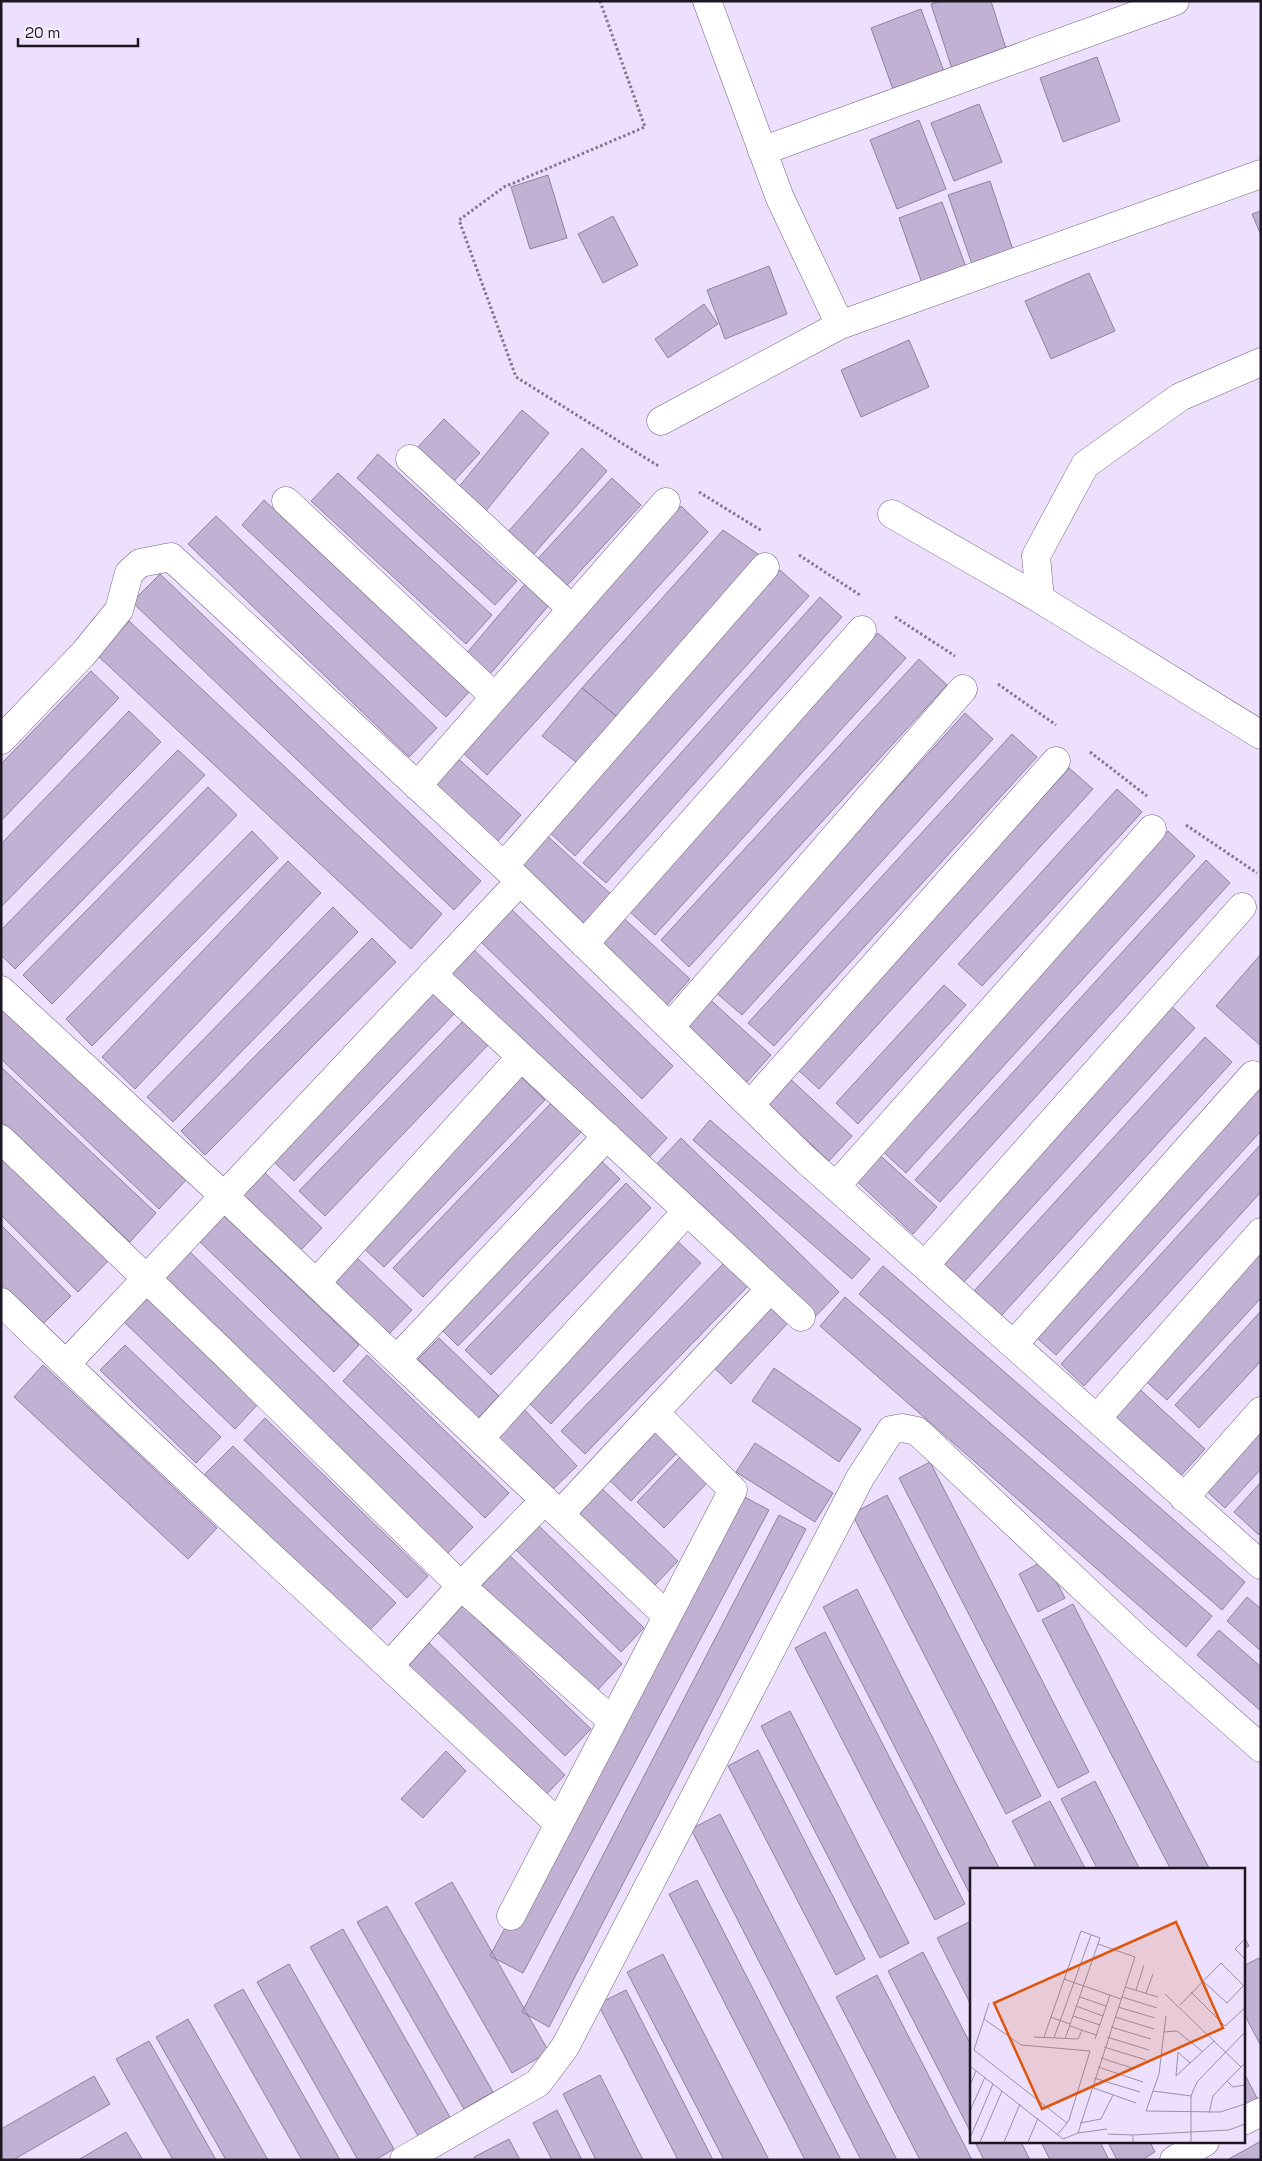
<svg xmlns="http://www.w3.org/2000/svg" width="1262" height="2161" font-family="'Space Grotesk',sans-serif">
<rect width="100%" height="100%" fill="#ece0fc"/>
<!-- building -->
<path fill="#c1b2d4" stroke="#8f81a1" d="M 941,1 L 991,1 L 1008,55 L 953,72 L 931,4 Z
M 921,9 L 946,77 L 895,95 L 871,28 Z
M 1097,57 L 1120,121 L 1063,142 L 1040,78 Z
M 979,104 L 1002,162 L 954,181 L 931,123 Z
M 919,120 L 946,189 L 897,209 L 870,140 Z
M 548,175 L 567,238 L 530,249 L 511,187 Z
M 990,181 L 1013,250 L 972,264 L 948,195 Z
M 942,202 L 967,270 L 923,286 L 899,218 Z
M 1261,211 L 1261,235 L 1252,214 Z
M 613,216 L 638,265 L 603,283 L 578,234 Z
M 769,266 L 787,314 L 725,339 L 707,290 Z
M 1089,273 L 1115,331 L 1051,359 L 1025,301 Z
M 704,304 L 718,324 L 668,358 L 655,339 Z
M 909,340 L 929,387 L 861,417 L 841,370 Z
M 522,410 L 549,433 L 481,517 L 453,494 Z
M 444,419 L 480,453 L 453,482 L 417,448 Z
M 582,448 L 607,471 L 533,555 L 507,533 Z
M 378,454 L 517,581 L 495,605 L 357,478 Z
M 338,473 L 492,615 L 466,644 L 311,501 Z
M 612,478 L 641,505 L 562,591 L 533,564 Z
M 264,500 L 469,692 L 446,717 L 242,525 Z
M 681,506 L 708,532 L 487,775 L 460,750 Z
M 216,516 L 437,728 L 409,757 L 188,544 Z
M 723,530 L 758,554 L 620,719 L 582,688 Z
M 780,570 L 809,596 L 575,856 L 546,829 Z
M 160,574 L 481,881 L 454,910 L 132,602 Z
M 525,584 L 549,605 L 485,680 L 461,660 Z
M 820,597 L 842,617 L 606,883 L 583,863 Z
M 129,621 L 442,914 L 411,949 L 97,655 Z
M 878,633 L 906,658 L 655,935 L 628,910 Z
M 919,659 L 947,685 L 689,967 L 661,940 Z
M 91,671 L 119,698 L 1,821 L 1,764 Z
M 582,688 L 620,719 L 580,765 L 542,736 Z
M 129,711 L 161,742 L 1,907 L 1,844 Z
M 965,713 L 993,739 L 742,1015 L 713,990 Z
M 1012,734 L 1037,757 L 774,1046 L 748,1023 Z
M 178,750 L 205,775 L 15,969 L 1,955 L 1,930 Z
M 453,754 L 521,815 L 497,842 L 429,782 Z
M 1069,768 L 1093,789 L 819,1089 L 796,1068 Z
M 208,787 L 237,815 L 52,1004 L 23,975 Z
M 1117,789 L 1142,812 L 982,986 L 958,964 Z
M 252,831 L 278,858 L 92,1046 L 66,1019 Z
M 1168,831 L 1195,856 L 906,1173 L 879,1148 Z
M 543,832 L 614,897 L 587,926 L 516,861 Z
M 1206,860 L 1230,883 L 940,1202 L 915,1180 Z
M 288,861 L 321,893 L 135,1089 L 102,1057 Z
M 508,906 L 673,1066 L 642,1099 L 477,938 Z
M 333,907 L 358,932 L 173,1122 L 147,1097 Z
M 618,913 L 690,979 L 666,1006 L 594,939 Z
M 372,938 L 396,962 L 205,1155 L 181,1131 Z
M 470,946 L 667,1138 L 643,1164 L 445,972 Z
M 1261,954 L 1261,1046 L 1216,1006 Z
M 944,985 L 966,1005 L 858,1124 L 836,1103 Z
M 430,990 L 454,1014 L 294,1181 L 269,1157 Z
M 705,995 L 771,1055 L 746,1083 L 680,1022 Z
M 1,998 L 189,1177 L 159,1209 L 1,1059 Z
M 1169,1004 L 1195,1028 L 964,1282 L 937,1258 Z
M 463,1021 L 488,1045 L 325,1216 L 299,1191 Z
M 1205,1037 L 1232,1062 L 1001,1316 L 974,1291 Z
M 1,1067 L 156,1213 L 130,1242 L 1,1121 Z
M 520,1076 L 545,1100 L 384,1267 L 359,1244 Z
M 788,1077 L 852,1136 L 829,1161 L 765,1102 Z
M 1261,1084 L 1261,1131 L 1056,1355 L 1028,1330 Z
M 553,1101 L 583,1130 L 423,1297 L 393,1268 Z
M 710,1120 L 870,1259 L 852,1279 L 693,1140 Z
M 681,1138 L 839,1292 L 810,1322 L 652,1169 Z
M 1261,1144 L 1261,1192 L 1084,1386 L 1061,1364 Z
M 872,1148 L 937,1207 L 913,1234 L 849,1174 Z
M 1,1151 L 109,1260 L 78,1292 L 1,1215 Z
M 596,1156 L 620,1179 L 458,1346 L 435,1323 Z
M 260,1168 L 322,1228 L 298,1253 L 236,1193 Z
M 626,1183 L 651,1208 L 491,1375 L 465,1350 Z
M 218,1210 L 359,1345 L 334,1372 L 194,1236 Z
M 1,1225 L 71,1296 L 38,1329 L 1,1292 Z
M 675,1239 L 701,1263 L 551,1424 L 525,1399 Z
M 1261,1245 L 1261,1298 L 1167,1400 L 1141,1377 Z
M 186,1248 L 473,1527 L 446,1555 L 158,1277 Z
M 354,1255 L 412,1310 L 389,1334 L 331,1279 Z
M 724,1263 L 748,1286 L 585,1454 L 561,1431 Z
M 883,1266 L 1245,1582 L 1222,1610 L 859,1294 Z
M 145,1293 L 259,1403 L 235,1429 L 121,1319 Z
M 845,1297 L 1212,1616 L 1186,1647 L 820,1326 Z
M 765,1301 L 788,1323 L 731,1384 L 708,1362 Z
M 1261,1311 L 1261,1361 L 1199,1428 L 1175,1405 Z
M 439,1338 L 499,1396 L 478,1418 L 418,1359 Z
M 125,1345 L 221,1437 L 196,1463 L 100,1370 Z
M 367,1355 L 509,1493 L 485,1518 L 343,1381 Z
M 43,1365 L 217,1528 L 188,1559 L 14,1397 Z
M 774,1368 L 861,1429 L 839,1462 L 752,1401 Z
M 1134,1384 L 1205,1449 L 1178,1479 L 1107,1414 Z
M 521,1406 L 577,1466 L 550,1492 L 493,1432 Z
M 265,1418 L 428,1576 L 407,1598 L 244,1440 Z
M 1261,1420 L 1261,1469 L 1225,1508 L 1201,1486 Z
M 648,1425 L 677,1453 L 631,1501 L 602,1473 Z
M 755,1443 L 833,1493 L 815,1522 L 736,1472 Z
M 233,1446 L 396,1603 L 365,1635 L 202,1477 Z
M 680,1457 L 707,1483 L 664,1528 L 637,1502 Z
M 930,1462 L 1089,1772 L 1058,1788 L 899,1478 Z
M 1261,1482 L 1261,1532 L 1259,1535 L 1234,1512 Z
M 596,1483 L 678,1561 L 652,1588 L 571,1508 Z
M 737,1493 L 769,1510 L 523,1973 L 490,1956 Z
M 887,1495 L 1041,1796 L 1006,1814 L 852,1514 Z
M 779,1515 L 806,1529 L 549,2027 L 522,2012 Z
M 539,1526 L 644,1628 L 621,1652 L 516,1550 Z
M 505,1551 L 622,1664 L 591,1697 L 474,1583 Z
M 1045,1560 L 1065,1598 L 1038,1612 L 1019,1574 Z
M 857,1589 L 1000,1870 L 971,1870 L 971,1896 L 823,1607 Z
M 1247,1597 L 1261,1609 L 1261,1651 L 1227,1621 Z
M 457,1600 L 591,1729 L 565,1756 L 431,1626 Z
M 1073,1604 L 1210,1870 L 1171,1870 L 1042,1620 Z
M 1219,1630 L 1261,1667 L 1261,1711 L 1197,1655 Z
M 825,1632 L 965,1904 L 935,1920 L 795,1648 Z
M 423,1637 L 565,1775 L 541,1800 L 399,1663 Z
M 790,1711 L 909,1943 L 880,1958 L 761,1726 Z
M 758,1750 L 865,1959 L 836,1975 L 728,1766 Z
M 446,1751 L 466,1771 L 423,1818 L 401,1799 Z
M 1095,1781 L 1140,1870 L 1098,1870 L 1061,1799 Z
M 1050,1801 L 1086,1870 L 1037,1870 L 1012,1821 Z
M 720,1814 L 897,2160 L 861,2160 L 691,1829 Z
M 697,1880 L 841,2160 L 805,2160 L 669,1894 Z
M 452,1882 L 549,2052 L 512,2073 L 415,1903 Z
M 387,1906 L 493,2092 L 464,2109 L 357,1922 Z
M 971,1921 L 971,2005 L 937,1938 Z
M 343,1929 L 450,2117 L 418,2136 L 310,1947 Z
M 1243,1935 L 1249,1946 L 1243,1949 Z
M 923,1952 L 971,2045 L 971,2133 L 888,1971 Z
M 663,1954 L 769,2160 L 724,2160 L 627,1972 Z
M 1259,1958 L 1261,1962 L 1261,2046 L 1243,2012 L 1243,1966 Z
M 289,1964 L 394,2149 L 375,2160 L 358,2160 L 257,1982 Z
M 877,1975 L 972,2160 L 920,2160 L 836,1997 Z
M 243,1989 L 340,2160 L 302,2160 L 214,2005 Z
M 626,1990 L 713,2160 L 678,2160 L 598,2004 Z
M 188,2019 L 268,2160 L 226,2160 L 156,2037 Z
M 149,2041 L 216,2160 L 173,2160 L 116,2059 Z
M 1243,2071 L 1257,2098 L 1243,2106 Z
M 600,2075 L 643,2160 L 596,2160 L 563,2094 Z
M 94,2076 L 110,2104 L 13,2160 L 1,2160 L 1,2129 Z
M 557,2110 L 582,2160 L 552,2160 L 533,2123 Z
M 126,2132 L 143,2160 L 78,2160 Z
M 509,2139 L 520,2160 L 475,2160 L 474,2157 Z
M 1261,2141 L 1261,2160 L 1227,2160 Z
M 975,2142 L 1021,2142 L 1030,2160 L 984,2160 Z
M 1041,2142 L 1100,2142 L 1109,2160 L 1050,2160 Z
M 1108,2142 L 1150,2142 L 1155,2152 L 1142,2160 L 1117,2160 Z"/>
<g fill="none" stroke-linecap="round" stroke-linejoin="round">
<!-- minor casing -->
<g stroke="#716382" stroke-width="29">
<path id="minor" d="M 707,1 L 780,198 L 840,325
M 762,151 L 1175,1
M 1261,362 L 1180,397 L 1085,465 L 1036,556 L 1040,599 L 1261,735
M 661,421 L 840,325 L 1261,174
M 410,459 L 572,609
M 286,501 L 495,697
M 892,514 L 1040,599
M 1,740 L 84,653 L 119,610 L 129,573 L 140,563 L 171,557 L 520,881 L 806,1160 L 1261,1565
M 417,786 L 666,502
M 504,866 L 765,567
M 584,944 L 862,630
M 432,974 L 801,1317
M 1,990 L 224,1196 L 667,1616
M 670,1027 L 963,689
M 750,1105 L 1056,761
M 1,1139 L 227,1356 L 461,1586 L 612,1721
M 836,1186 L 1152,829
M 925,1265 L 1242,907
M 316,1283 L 521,1057
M 1,1302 L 120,1416 L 559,1824
M 1014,1344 L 1253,1075
M 397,1359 L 607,1136
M 66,1364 L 520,881
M 1097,1418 L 1261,1232
M 480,1438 L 687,1211
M 1184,1498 L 1261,1411
M 560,1514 L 770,1289
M 389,1666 L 461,1586 L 545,1500
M 511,1916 L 733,1490 L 655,1413
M 1243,2121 L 1261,2112
M 404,2160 L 538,2083 L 565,2047 L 860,1478 L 891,1430 L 902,1428 L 917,1431 L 1141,1642 L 1261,1748
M 1174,2160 L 1205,2142"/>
</g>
<!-- path -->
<path stroke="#80788c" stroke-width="3" stroke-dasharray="2.5 2.5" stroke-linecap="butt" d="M 600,1 L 645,127 L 504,187 L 459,220 L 516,377 L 660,467
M 699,492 L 762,531
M 799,555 L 860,595
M 895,617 L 955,656
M 998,684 L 1056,725
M 1090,752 L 1147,796
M 1186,825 L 1257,873"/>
<!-- minor -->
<use href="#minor" stroke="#fff" stroke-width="28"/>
</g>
<!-- overview -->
<g transform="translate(970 1868)">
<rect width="275" height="275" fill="#ece0fc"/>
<path fill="none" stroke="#9990a5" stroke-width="1" d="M 275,71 L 265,81 L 275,91M 94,111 L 151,131M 233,113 L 257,135 L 273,118M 155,119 L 188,129M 166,122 L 174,97M 221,124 L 255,158 L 275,140M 176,125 L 183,106M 195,126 L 271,199M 110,129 L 136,138M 152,129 L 187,140M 210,137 L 251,95 L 275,119M 106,138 L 133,148M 148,139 L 185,150M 103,148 L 130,157M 80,149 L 100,156M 145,149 L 184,161M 14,151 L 19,135M 100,158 L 126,167M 141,159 L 181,171M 194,164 L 196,148M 64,169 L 108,171 L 112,162M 74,169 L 111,63 L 130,70 L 95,171M 137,169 L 179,182M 84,170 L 121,67M 125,171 L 140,127M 134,179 L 176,192M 233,184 L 207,163 L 194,164 L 189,206 L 176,243 L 250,244 L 275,236M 131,190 L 162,200M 275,195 L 257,213 L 263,219 L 275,217M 0,198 L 93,271 L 108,265 L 165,89 L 128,76M 128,199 L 173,214M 206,208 L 244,173M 206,208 L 208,184 L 220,195M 124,210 L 170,224M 0,217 L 6,203M 121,219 L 166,235M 183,223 L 221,228M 0,243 L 15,209M 239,245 L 243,228 L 257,213M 110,255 L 131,251 L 143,227M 108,265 L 137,261M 88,266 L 97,255 L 99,252 L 120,183 L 51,177 L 14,151 L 4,182 L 97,255M 138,266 L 163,267M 0,270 L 23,216M 10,274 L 32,223M 34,274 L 50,236M 58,274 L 68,250M 163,274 L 163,267 L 259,262 L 275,256M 221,274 L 221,228 L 227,214 L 275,164"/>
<path fill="#de560d" fill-opacity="0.15" stroke="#de560d" stroke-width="2.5" d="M 206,54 L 253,160 L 72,241 L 24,135 Z"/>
<rect width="275" height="275" fill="none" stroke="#1c1723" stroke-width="2.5"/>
</g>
<!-- border -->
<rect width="1262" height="2161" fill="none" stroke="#1c1723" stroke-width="5"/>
<!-- scale -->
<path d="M18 38v8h120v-8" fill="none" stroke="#1c1723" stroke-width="2.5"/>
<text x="25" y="38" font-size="15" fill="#1c1723" stroke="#f6f0fe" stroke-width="4" paint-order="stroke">20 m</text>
</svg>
